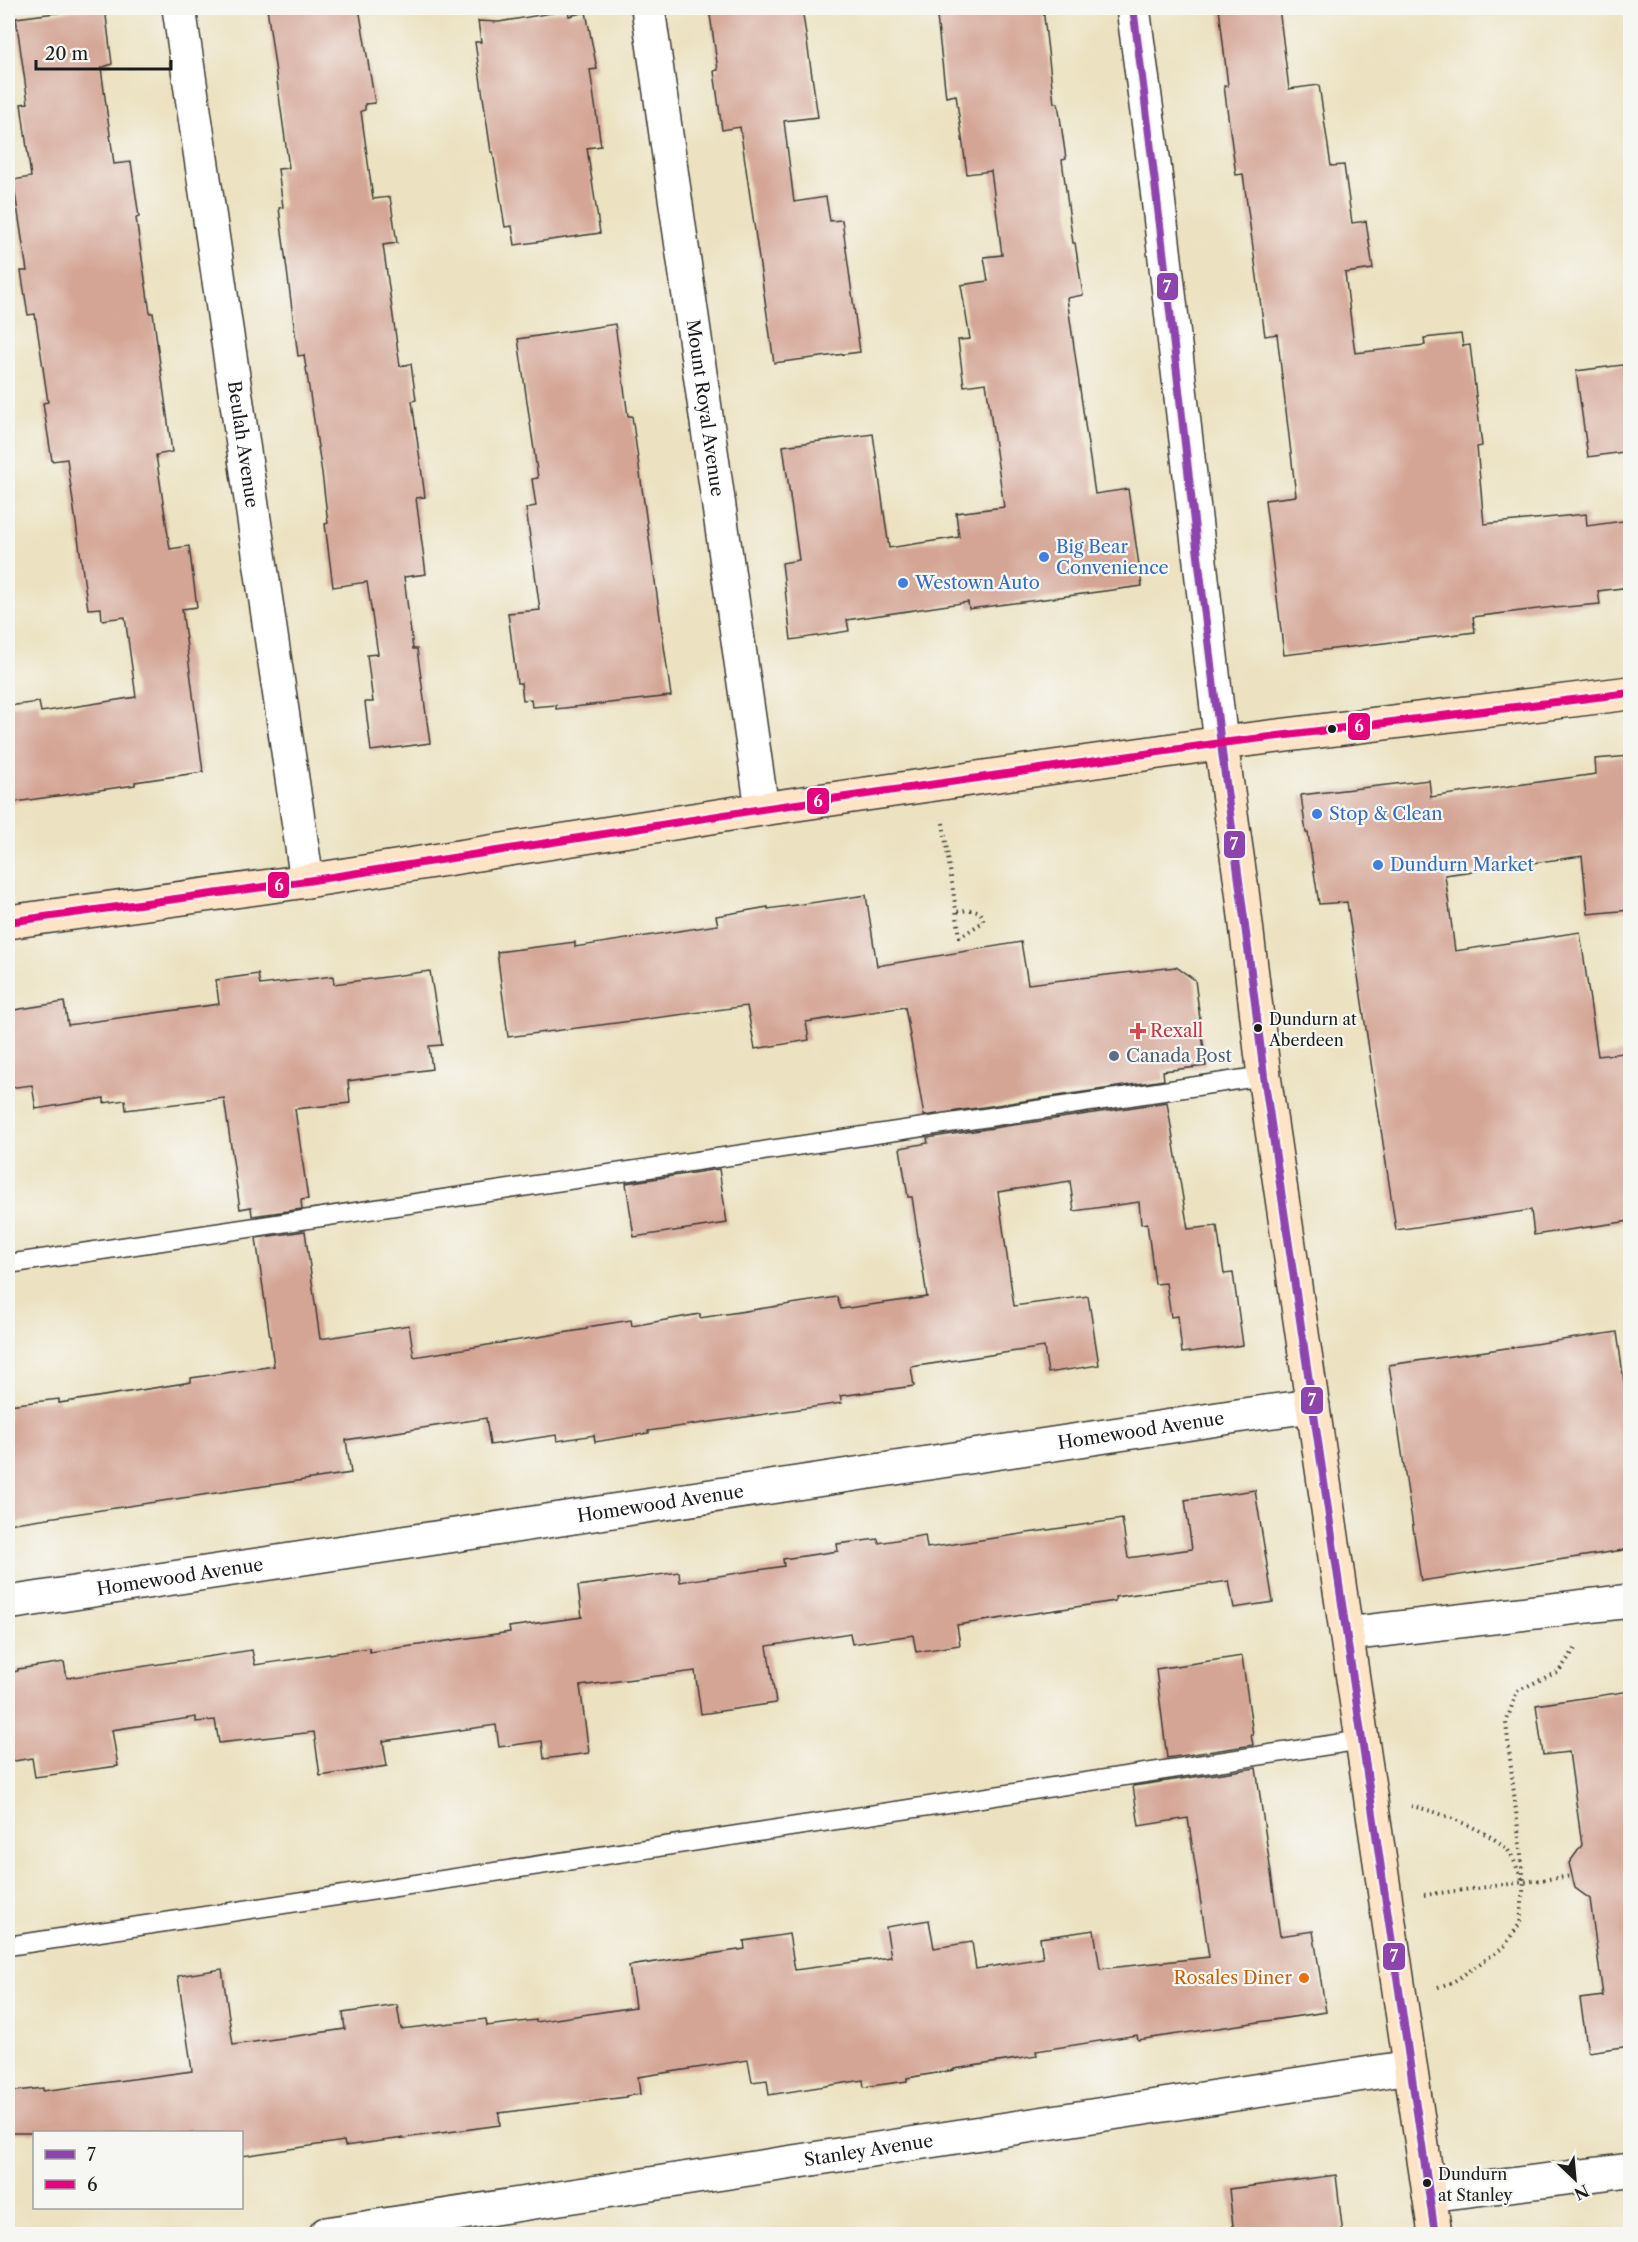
<svg xmlns="http://www.w3.org/2000/svg" width="1638" height="2242" font-family="'Libre Caslon Text',serif">
<rect width="100%" height="100%" fill="#f6f6f2"/>
<filter id="ink" filterUnits="userSpaceOnUse"><feTurbulence type="fractalNoise" baseFrequency=".0167" numOctaves="2"/><feDisplacementMap in="SourceGraphic" scale="12" xChannelSelector="R" yChannelSelector="G"/><feConvolveMatrix kernelMatrix="1 2 1 2 8 2 1 2 1" color-interpolation-filters="sRGB"/></filter>
<filter id="wash" filterUnits="userSpaceOnUse"><feTurbulence type="fractalNoise" baseFrequency=".008" numOctaves="4" result="noise"/><feDisplacementMap in="SourceGraphic" scale="24" xChannelSelector="R" yChannelSelector="G"/><feGaussianBlur stdDeviation="1.35" result="paint"/><feColorMatrix in="noise" values="0 0 0 0 0 0 0 0 0 0 0 0 0 0 0 0 0 1.4 0 .05"/><feComposite in="paint" operator="in"/></filter>
<g filter="url(#wash)">
<rect width="100%" height="100%" fill="#ece2c1"/>
<g id="blocks">
<!-- building -->
<path fill="#d4a595" d="M 95,8 L 105,8 L 112,64 L 101,68 L 114,164 L 131,162 L 139,217 L 136,218 L 150,313 L 153,313 L 172,452 L 156,455 L 170,549 L 189,546 L 197,607 L 182,609 L 203,772 L 135,782 L 135,785 L 8,803 L 8,706 L 39,702 L 41,712 L 136,697 L 125,617 L 102,620 L 101,608 L 88,609 L 67,459 L 52,461 L 43,403 L 48,402 L 35,314 L 28,315 L 21,271 L 27,271 L 13,180 L 31,177 L 21,104 L 28,103 L 16,18 Z
M 267,8 L 359,8 L 375,103 L 365,104 L 365,110 L 361,111 L 373,199 L 390,197 L 397,243 L 383,245 L 400,366 L 411,364 L 416,400 L 412,401 L 425,497 L 416,498 L 426,574 L 404,577 L 413,649 L 417,649 L 430,743 L 371,751 L 365,702 L 373,702 L 367,655 L 378,654 L 367,582 L 333,587 L 325,524 L 328,523 L 322,473 L 304,355 L 298,356 L 279,208 L 283,207 L 278,169 L 289,168 Z
M 709,8 L 802,8 L 818,117 L 784,121 L 794,202 L 826,197 L 830,221 L 842,220 L 860,352 L 774,363 L 740,127 L 722,130 L 714,71 L 718,70 Z
M 936,8 L 1043,8 L 1054,103 L 1058,103 L 1066,159 L 1062,160 L 1073,243 L 1075,243 L 1083,295 L 1067,298 L 1095,494 L 1128,489 L 1142,586 L 969,609 L 968,602 L 847,620 L 849,631 L 791,640 L 782,563 L 799,560 L 783,446 L 873,434 L 889,548 L 959,537 L 956,513 L 1004,507 L 986,383 L 964,386 L 958,340 L 970,339 L 961,285 L 988,281 L 984,257 L 1002,255 L 991,171 L 967,174 L 956,95 L 946,97 Z
M 1219,8 L 1279,8 L 1289,89 L 1319,85 L 1331,166 L 1344,165 L 1352,223 L 1366,221 L 1373,269 L 1345,273 L 1355,353 L 1425,345 L 1424,338 L 1461,334 L 1463,346 L 1470,345 L 1482,446 L 1477,447 L 1484,524 L 1586,514 L 1587,526 L 1630,520 L 1630,587 L 1598,591 L 1600,604 L 1554,608 L 1554,607 L 1473,617 L 1475,632 L 1284,655 L 1265,500 L 1296,496 L 1277,334 L 1265,336 L 1243,174 L 1236,175 L 1224,86 L 1228,86 Z
M 568,10 L 569,16 L 586,12 L 597,69 L 590,70 L 601,146 L 587,148 L 600,233 L 515,245 L 512,226 L 505,227 L 493,152 L 491,152 L 475,42 L 481,42 L 478,21 L 499,22 Z
M 615,324 L 628,416 L 632,416 L 671,696 L 556,709 L 556,705 L 532,707 L 531,699 L 523,700 L 521,683 L 517,683 L 508,613 L 540,610 L 526,508 L 536,506 L 532,479 L 538,478 L 518,339 Z
M 1630,364 L 1630,451 L 1588,457 L 1576,371 Z
M 1630,756 L 1630,910 L 1588,914 L 1582,856 L 1445,875 L 1455,951 L 1580,932 L 1598,1056 L 1623,1053 L 1630,1104 L 1630,1221 L 1534,1235 L 1531,1210 L 1396,1230 L 1347,902 L 1319,904 L 1308,833 L 1306,833 L 1301,795 L 1429,780 L 1431,797 L 1596,774 L 1595,759 Z
M 866,895 L 877,966 L 1021,942 L 1028,984 L 1176,967 L 1195,980 L 1206,1066 L 1163,1071 L 1164,1080 L 924,1116 L 905,1007 L 806,1022 L 809,1040 L 755,1049 L 747,1006 L 508,1037 L 497,952 L 575,942 L 575,947 L 718,925 L 716,916 L 768,907 L 768,909 Z
M 430,971 L 442,1045 L 429,1046 L 432,1069 L 348,1081 L 350,1103 L 295,1109 L 308,1199 L 301,1200 L 302,1209 L 252,1216 L 251,1207 L 240,1209 L 224,1098 L 126,1110 L 125,1100 L 104,1103 L 104,1098 L 36,1109 L 32,1085 L 8,1088 L 8,1011 L 64,1002 L 68,1025 L 219,1004 L 216,980 L 258,974 L 260,985 L 333,976 L 334,984 Z
M 1167,1102 L 1188,1229 L 1217,1226 L 1224,1274 L 1233,1273 L 1243,1345 L 1182,1353 L 1178,1316 L 1171,1317 L 1166,1283 L 1155,1284 L 1147,1223 L 1141,1224 L 1139,1202 L 1074,1211 L 1070,1181 L 998,1192 L 1014,1306 L 1088,1296 L 1099,1365 L 1048,1373 L 1044,1347 L 911,1367 L 914,1386 L 840,1396 L 842,1403 L 648,1431 L 649,1433 L 595,1442 L 594,1435 L 557,1441 L 556,1435 L 490,1445 L 486,1418 L 346,1440 L 351,1473 L 8,1524 L 8,1405 L 59,1399 L 59,1403 L 191,1382 L 191,1378 L 274,1366 L 256,1238 L 305,1231 L 320,1339 L 409,1325 L 414,1357 L 587,1329 L 587,1327 L 631,1320 L 632,1326 L 700,1314 L 700,1318 L 837,1297 L 841,1309 L 927,1297 L 912,1197 L 908,1197 L 900,1148 L 928,1143 L 927,1138 Z
M 719,1169 L 727,1223 L 634,1237 L 626,1183 Z
M 1617,1332 L 1630,1425 L 1630,1549 L 1421,1581 L 1389,1365 Z
M 1255,1490 L 1273,1602 L 1234,1608 L 1229,1581 L 1115,1597 L 1115,1601 L 957,1625 L 960,1645 L 916,1652 L 913,1635 L 852,1644 L 850,1633 L 767,1646 L 776,1703 L 701,1714 L 695,1671 L 580,1686 L 589,1753 L 544,1759 L 542,1741 L 499,1747 L 496,1725 L 383,1741 L 387,1766 L 320,1776 L 314,1732 L 219,1743 L 215,1720 L 196,1722 L 196,1717 L 112,1730 L 118,1766 L 35,1777 L 32,1758 L 8,1762 L 8,1673 L 18,1671 L 18,1669 L 64,1662 L 67,1678 L 252,1650 L 255,1665 L 369,1648 L 370,1652 L 510,1632 L 509,1627 L 582,1617 L 578,1586 L 679,1572 L 680,1582 L 784,1566 L 783,1559 L 838,1551 L 837,1544 L 878,1539 L 879,1543 L 925,1535 L 927,1548 L 1122,1519 L 1128,1558 L 1192,1549 L 1185,1500 Z
M 1242,1656 L 1253,1735 L 1251,1735 L 1253,1745 L 1167,1758 L 1156,1669 Z
M 1630,1691 L 1630,2046 L 1588,2052 L 1580,1999 L 1603,1996 L 1590,1899 L 1575,1888 L 1569,1863 L 1582,1845 L 1569,1752 L 1543,1755 L 1536,1705 Z
M 1256,1768 L 1280,1936 L 1313,1931 L 1326,2012 L 1138,2040 L 1137,2035 L 1036,2051 L 1037,2056 L 954,2069 L 954,2070 L 907,2078 L 907,2081 L 864,2087 L 863,2080 L 769,2095 L 767,2080 L 752,2082 L 748,2060 L 638,2077 L 640,2094 L 626,2096 L 626,2097 L 499,2113 L 500,2125 L 345,2146 L 344,2141 L 242,2156 L 242,2133 L 11,2133 L 8,2092 L 43,2088 L 43,2091 L 192,2071 L 178,1976 L 222,1969 L 233,2045 L 345,2029 L 343,2013 L 397,2005 L 401,2029 L 486,2019 L 487,2026 L 536,2020 L 536,2022 L 635,2007 L 629,1966 L 745,1949 L 744,1941 L 789,1934 L 795,1970 L 891,1957 L 886,1927 L 929,1920 L 934,1948 L 972,1942 L 976,1969 L 1043,1958 L 1040,1938 L 1094,1930 L 1100,1969 L 1209,1957 L 1188,1818 L 1139,1826 L 1133,1786 Z
M 1336,2175 L 1343,2235 L 1234,2235 L 1229,2189 Z"/>
</g>
</g>
<g filter="url(#ink)">
<use href="#blocks" fill-opacity="0" stroke="#3b3a35" stroke-width="1.5"/>
<g fill="none" stroke-linecap="round" stroke-linejoin="round">
<!-- lane casing -->
<g stroke="#3b3a35" stroke-width="21">
<path id="lane" d="M 8,1264 L 1264,1076
M 8,1946 L 1362,1740"/>
</g>
<!-- street casing -->
<g stroke="#3b3a35" stroke-width="36">
<g id="street">
<path id="s1" d="M 179,8 L 307,881"/>
<path id="s2" d="M 648,8 L 762,809"/>
<path d="M 1133,8 L 1155,172 L 1221,743"/>
<path id="s3" d="M 8,1603 L 1257,1413 L 1313,1406"/>
<path d="M 1347,1634 L 1630,1601"/>
<path d="M 1429,2195 L 1630,2170"/>
<path id="s4" d="M 326,2234 L 1410,2067"/>
</g>
</g>
<!-- secondary casing -->
<g stroke="#3b3a35" stroke-width="36">
<path id="secondary" d="M 1221,743 L 1242,891 L 1264,1076 L 1435,2234
M 8,922 L 307,881 L 762,809 L 1221,743 L 1630,693"/>
</g>
<!-- path -->
<path stroke="#3b3a35" stroke-width="4" stroke-dasharray="1.5 4.5" stroke-linecap="butt" d="M 943,823 L 960,937 L 983,922 C 983,906 968,910 956,912
M 1411,1806 C 1438,1811 1481,1828 1504,1846 C 1512,1852 1517,1869 1522,1879
M 1424,1895 L 1572,1876
M 1438,1987 L 1453,1982 L 1504,1947 L 1520,1923 L 1524,1882 L 1506,1723 L 1517,1691 L 1559,1671 L 1575,1649"/>
<!-- lane -->
<use href="#lane" stroke="#fff" stroke-width="18"/>
<!-- street -->
<use href="#street" stroke="#fff" stroke-width="33"/>
<!-- secondary -->
<use href="#secondary" stroke="#fee4c6" stroke-width="33"/>
<!-- bus-1 casing -->
<g stroke="#f6f6f2" stroke-width="12">
<path id="bus-1" d="M 1133,8 C 1166,253 1189,499 1221,744 C 1235,854 1251,965 1264,1076 L 1435,2234"/>
</g>
<!-- bus-2 casing -->
<g stroke="#f6f6f2" stroke-width="12">
<path id="bus-2" d="M 8,922 L 307,881 L 762,809 L 1221,743 L 1630,693"/>
</g>
<!-- bus-1 -->
<use href="#bus-1" stroke="#8e44ad" stroke-width="8"/>
<!-- bus-2 -->
<use href="#bus-2" stroke="#e5007d" stroke-width="8"/>
</g>
</g>
<!-- markers -->
<g fill="#3f7fe0" stroke="#f6f6f2" stroke-width="2">
<circle cx="1044" cy="557" r="6"/>
<circle cx="903" cy="583" r="6"/>
<circle cx="1317" cy="814" r="6"/>
<circle cx="1378" cy="865" r="6"/>
</g>
<g fill="#1c1c1c" stroke="#f6f6f2" stroke-width="2">
<circle cx="1332" cy="729" r="5"/>
<circle cx="1258" cy="1028" r="5"/>
<circle cx="1427" cy="2183" r="5"/>
</g>
<path fill="#e0444e" stroke="#f6f6f2" stroke-width="2" d="M1135 1022h6v6h6v6h-6v6h-6v-6h-6v-6h6z"/>
<circle fill="#5c6f8a" stroke="#f6f6f2" stroke-width="2" cx="1114" cy="1056" r="6"/>
<circle fill="#e8710a" stroke="#f6f6f2" stroke-width="2" cx="1304" cy="1978" r="6"/>
<g text-anchor="middle" stroke-width="4.5" stroke-linejoin="round" paint-order="stroke">
<!-- bus labels -->
<g font-size="16" fill="#1c1c1c" stroke="#f6f6f2" text-anchor="start">
<text x="1269" y="1025">Dundurn at<tspan x="1269" dy="21">Aberdeen</tspan></text>
<text x="1438" y="2180">Dundurn<tspan x="1438" dy="21">at Stanley</tspan></text>
</g>
<!-- street labels -->
<g font-size="18" fill="#1c1c1c" stroke="#f6f6f2">
<text dy="6" stroke="none"><textPath href="#s2" startOffset="404">Mount Royal Avenue</textPath></text>
<text dy="6" stroke="none"><textPath href="#s1" startOffset="441">Beulah Avenue</textPath></text>
<text dy="6" stroke="none"><textPath href="#s3" startOffset="1146">Homewood Avenue</textPath></text>
<text dy="6" stroke="none"><textPath href="#s3" startOffset="660">Homewood Avenue</textPath></text>
<text dy="6" stroke="none"><textPath href="#s3" startOffset="174">Homewood Avenue</textPath></text>
<text dy="6" stroke="none"><textPath href="#s4" startOffset="549">Stanley Avenue</textPath></text>
</g>
<!-- shop labels -->
<g font-size="18" fill="#366cbe" stroke="#f6f6f2" text-anchor="start">
<text x="1056" y="553">Big Bear<tspan x="1056" dy="21">Convenience</tspan></text>
<text x="915" y="589">Westown Auto</text>
<text x="1329" y="820">Stop &amp; Clean</text>
<text x="1390" y="871">Dundurn Market</text>
</g>
<!-- health labels -->
<g font-size="18" fill="#be3a42" stroke="#f6f6f2" text-anchor="start">
<text x="1150" y="1037">Rexall</text>
</g>
<!-- service labels -->
<g font-size="18" fill="#4e5e75" stroke="#f6f6f2" text-anchor="start">
<text x="1126" y="1062">Canada Post</text>
</g>
<!-- food labels -->
<g font-size="18" fill="#c56008" stroke="#f6f6f2" text-anchor="end">
<text x="1292" y="1984">Rosales Diner</text>
</g>
</g>
<g stroke="#f6f6f2" stroke-width="2">
<rect x="1156" y="272" width="23" height="29" rx="6" fill="#8e44ad"/>
<rect x="1347" y="712" width="24" height="29" rx="6" fill="#e5007d"/>
<rect x="806" y="787" width="24" height="28" rx="6" fill="#e5007d"/>
<rect x="1223" y="830" width="23" height="29" rx="6" fill="#8e44ad"/>
<rect x="267" y="871" width="23" height="28" rx="6" fill="#e5007d"/>
<rect x="1300" y="1386" width="24" height="29" rx="6" fill="#8e44ad"/>
<rect x="1382" y="1942" width="24" height="29" rx="6" fill="#8e44ad"/>
</g>
<g font-size="16" text-anchor="middle" font-weight="bold" fill="#fff">
<text x="1167" y="293">7</text>
<text x="1359" y="732">6</text>
<text x="818" y="807">6</text>
<text x="1234" y="850">7</text>
<text x="279" y="891">6</text>
<text x="1312" y="1406">7</text>
<text x="1394" y="1962">7</text>
</g>
<!-- margin -->
<rect width="1638" height="2242" fill="none" stroke="#f6f6f2" stroke-width="30"/>
<!-- legend -->
<rect x="33" y="2131" width="210" height="78" fill="#f6f6f2" stroke="#9f9f9c" stroke-width="1.5"/>
<rect x="45" y="2150" width="30" height="9" fill="#8e44ad" stroke="#9f9f9c" stroke-width="1.5"/>
<text x="87" y="2161" font-size="18" fill="#1c1c1c">7</text>
<rect x="45" y="2180" width="30" height="9" fill="#e5007d" stroke="#9f9f9c" stroke-width="1.5"/>
<text x="87" y="2191" font-size="18" fill="#1c1c1c">6</text>
<!-- north arrow -->
<g transform="translate(1575 2179) rotate(154)" stroke="#f6f6f2" stroke-width="4.5" paint-order="stroke">
<path d="M0-4.5L10 22L0 15L-10 22Z" fill="#1c1c1c"/>
<text y="-9" font-size="16" font-weight="bold" text-anchor="middle" fill="#1c1c1c">N</text>
</g>
<!-- scale -->
<path d="M36 60v9h135v-9" fill="none" stroke="#1c1c1c" stroke-width="3"/>
<text x="45" y="60" font-size="18" fill="#1c1c1c" stroke="#f6f6f2" stroke-width="4.5" paint-order="stroke">20 m</text>
</svg>
